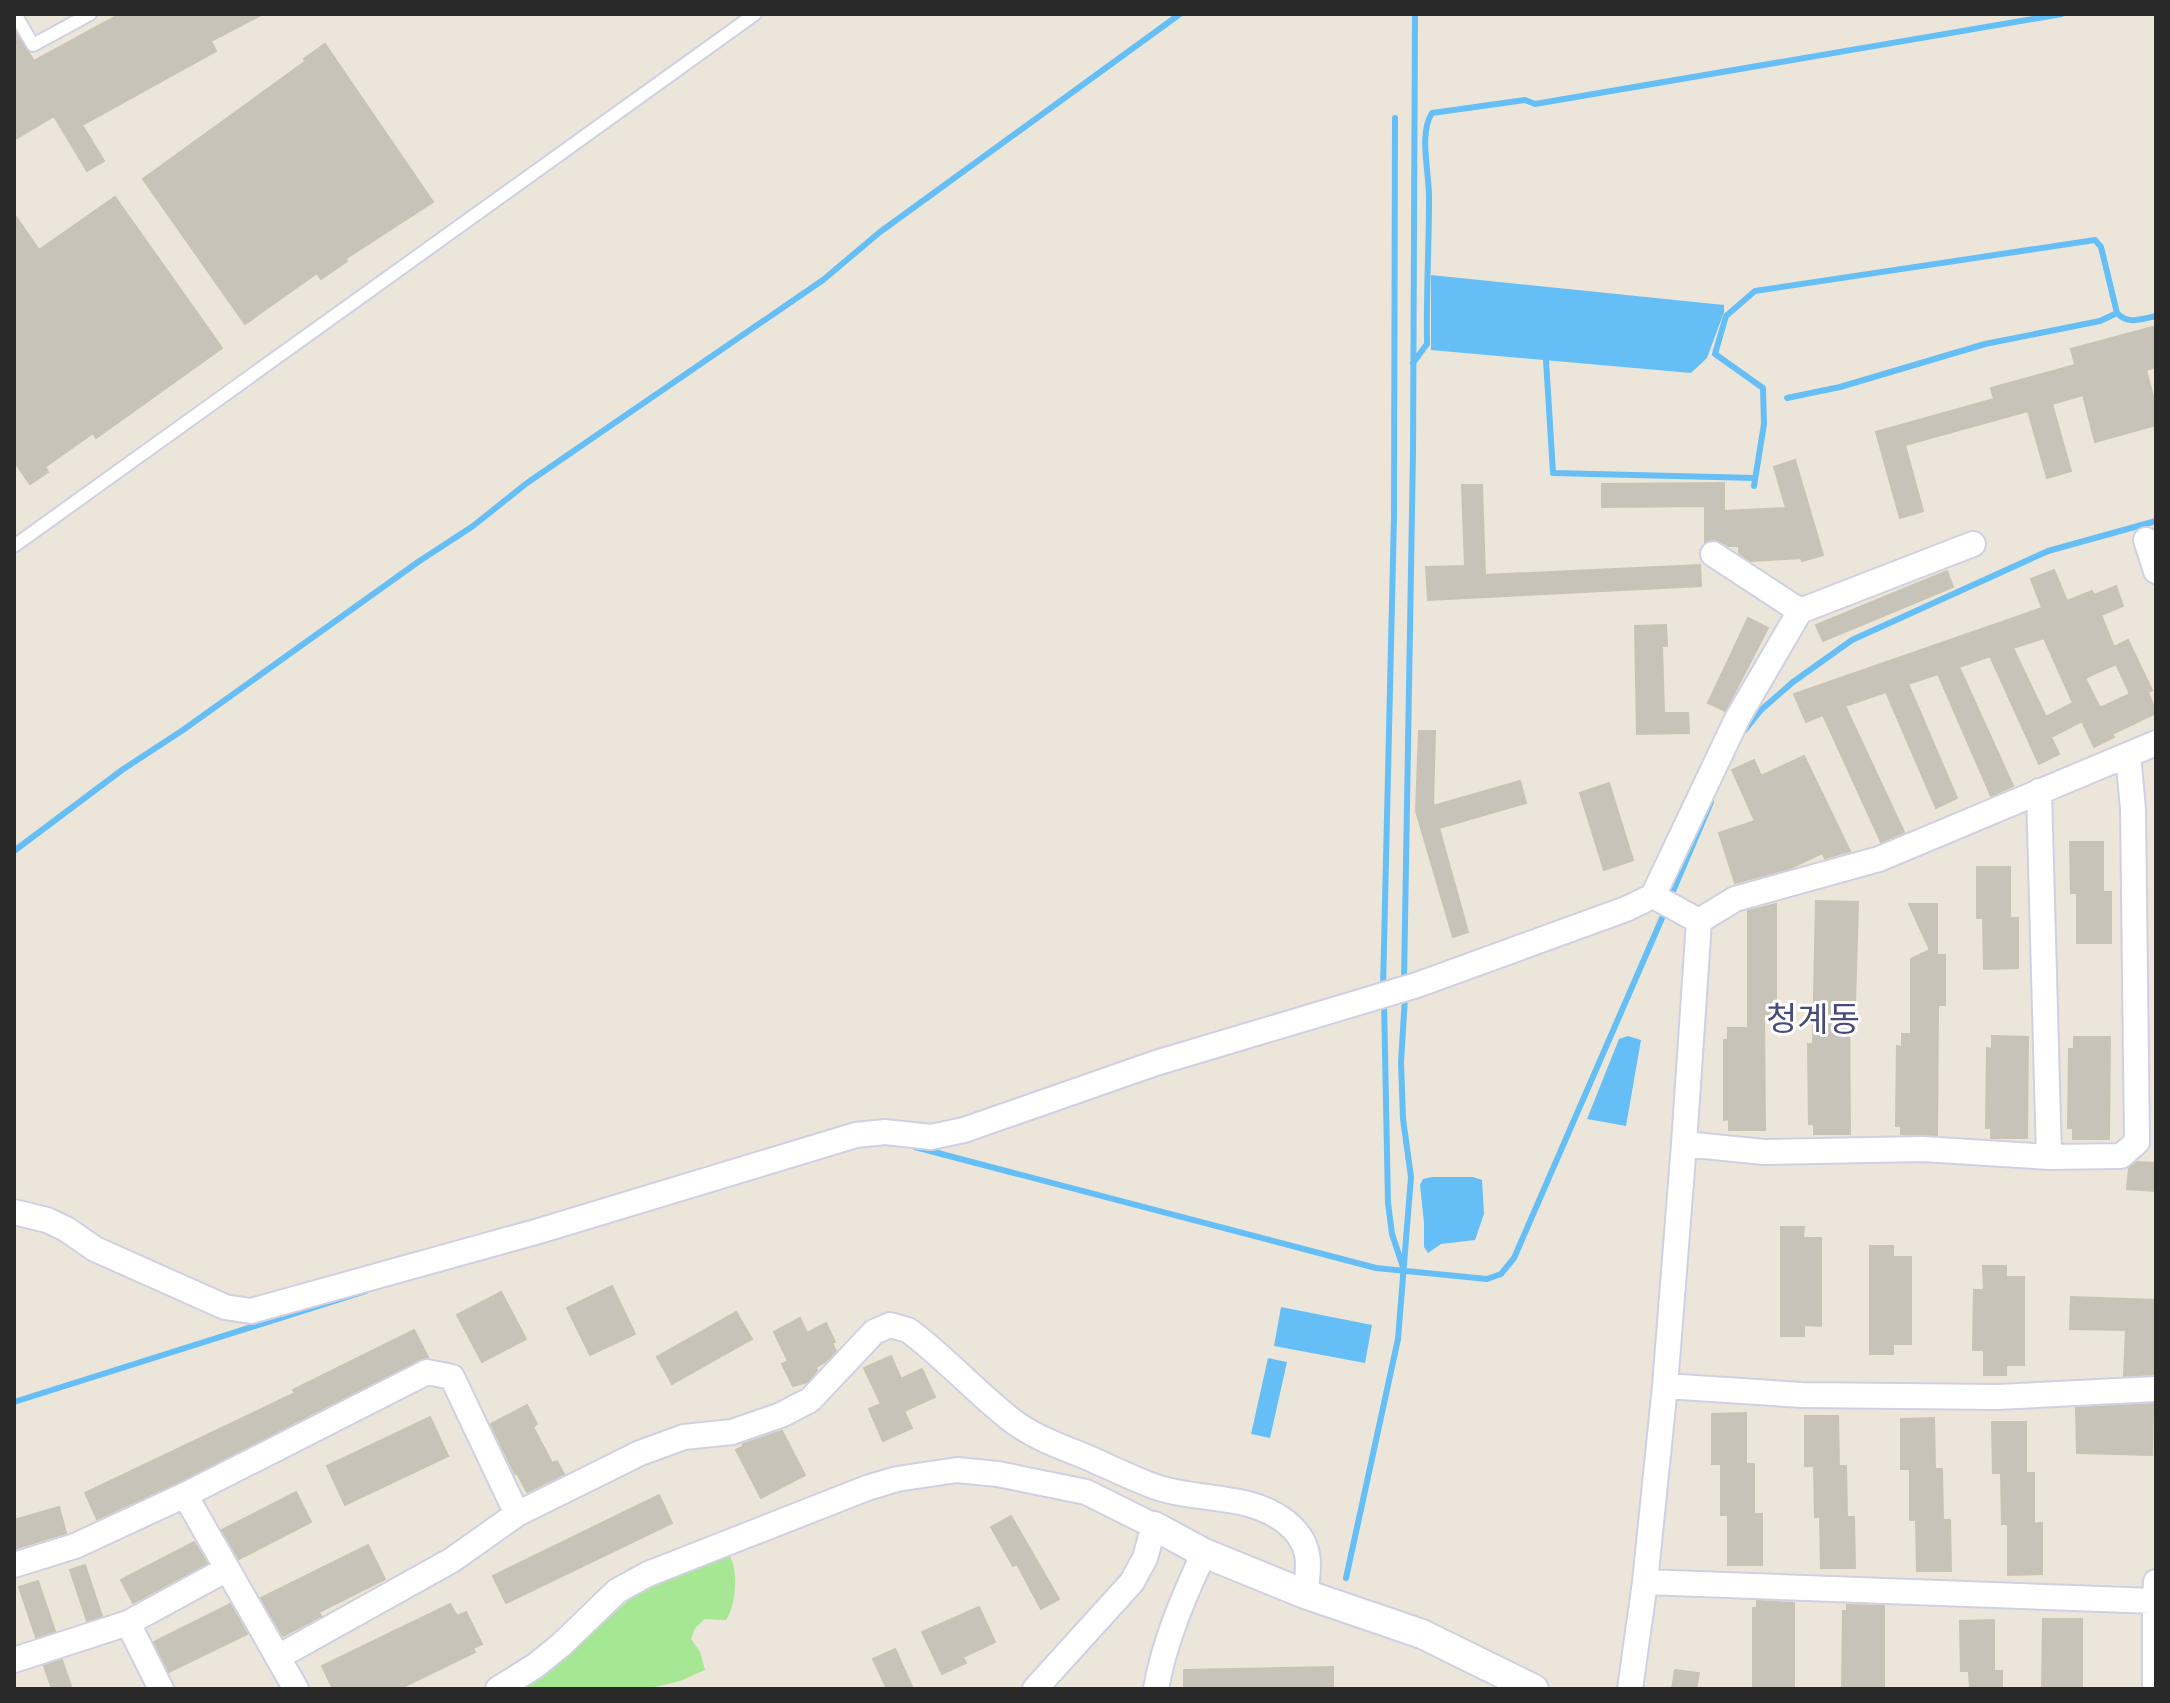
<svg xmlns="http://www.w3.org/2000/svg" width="2170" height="1703" font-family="Jost,'Noto Sans KR',sans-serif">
<rect width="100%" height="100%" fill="#ece6da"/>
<!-- green -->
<path fill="#a5e792" d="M 729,1555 C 739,1570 736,1606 726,1620 L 705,1619 L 695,1628 L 691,1639 L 700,1652 L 705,1670 L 680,1681 L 647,1689 L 519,1689 L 555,1668 L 564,1651 L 583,1642 L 592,1623 L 611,1616 L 645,1586 Z"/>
<!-- water -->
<path fill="#65bff6" d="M 1431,275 L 1724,305 L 1724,312 L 1707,358 L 1691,373 L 1431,350 Z
M 1628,1036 L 1641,1040 L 1626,1126 L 1587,1119 L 1619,1039 Z
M 1432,1177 L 1473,1177 L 1482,1180 L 1484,1214 L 1475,1240 L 1441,1244 L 1428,1253 L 1424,1247 L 1424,1223 L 1420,1185 L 1423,1179 Z
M 1281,1307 L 1372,1325 L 1365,1363 L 1274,1346 Z
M 1268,1358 L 1287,1362 L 1270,1438 L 1251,1434 Z"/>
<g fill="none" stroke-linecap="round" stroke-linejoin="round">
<!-- stream -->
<path stroke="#65bff6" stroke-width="6" d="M 1546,360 L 1553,473 L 1755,478
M 1413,363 L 1427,344 C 1426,296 1429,248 1429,200 C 1430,174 1418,135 1432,113 L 1525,100 L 1535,104 L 2062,14
M 1787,398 L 1840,387 L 1985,344 L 2100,321 L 2117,313
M 1754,486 L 1764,424 L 1763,388 L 1715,354 L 1726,316 L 1755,291 L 2095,240 L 2101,247 L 2117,313 C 2128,325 2141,319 2156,316
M 1745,730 L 1761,710 L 1793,682 L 1852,640 L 2048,551 L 2156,521
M 14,851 L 122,770 L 183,730 L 418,562 L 473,526 L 527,483 L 823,280 L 880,232 L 1180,14
M 1670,898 L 1711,802
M 1404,981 L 1413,452 L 1415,14
M 1383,989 L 1394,516 L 1395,118
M 1384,1001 L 1388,1203 L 1392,1234 L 1403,1267
M 915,1147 L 1376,1268 L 1487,1279 L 1501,1274 L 1514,1258 L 1666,909
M 14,1402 L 366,1291
M 1346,1578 L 1398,1339 L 1411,1177 L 1403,1119 L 1401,1062 L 1405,997"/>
</g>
<!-- building -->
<path fill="#c7c3b9" stroke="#c8c3b3" stroke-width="2" fill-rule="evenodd" d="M 120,14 L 263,14 L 211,41 L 216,51 L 82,125 L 104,161 L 87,171 L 54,116 L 14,140 L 14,30 L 34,61 Z
M 325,44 L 433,202 L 345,259 L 347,261 L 321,279 L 317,273 L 245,324 L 143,179 L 306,61 L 304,59 Z
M 115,197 L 222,348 L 96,438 L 93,433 L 45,467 L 48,472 L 30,484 L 14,461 L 14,214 L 39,250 Z
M 2156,326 L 2156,367 L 2146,370 L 2156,408 L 2156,425 L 2095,442 L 2083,395 L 2052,404 L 2071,471 L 2047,478 L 2028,411 L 1905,445 L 1923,511 L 1900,518 L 1876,432 L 1994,399 L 1991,388 L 2075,365 L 2071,349 Z
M 1795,460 L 1823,555 L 1802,561 L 1801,558 L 1751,561 L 1739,553 L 1739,546 L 1729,546 L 1715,539 L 1705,542 L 1705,506 L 1602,507 L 1602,484 L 1724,483 L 1724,511 L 1786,508 L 1774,467 Z
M 1462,485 L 1482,485 L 1485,575 L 1700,565 L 1701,586 L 1428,600 L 1426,567 L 1465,566 Z
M 2054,570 L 2067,601 L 2092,591 L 2094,595 L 2116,586 L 2123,606 L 2101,615 L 2114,647 L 2128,640 L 2152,690 L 2148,692 L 2156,713 L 2112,734 L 2114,737 L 2094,747 L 2082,721 L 2051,737 L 2059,754 L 2039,764 L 1990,656 L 1959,667 L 2013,786 L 1991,796 L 1938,674 L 1908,684 L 1957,798 L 1936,808 L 1886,692 L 1845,706 L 1904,832 L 1881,842 L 1823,715 L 1806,722 L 1794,694 L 2042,608 L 2031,579 ZM 2044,638 L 2073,703 L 2046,717 L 2013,648 ZM 2116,664 L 2130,694 L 2100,708 L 2085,678 Z
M 1947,571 L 1953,587 L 1823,641 L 1816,625 Z
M 1748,618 L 1768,628 L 1725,711 L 1708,703 Z
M 1666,625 L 1667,646 L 1662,646 L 1664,713 L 1688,713 L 1689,733 L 1637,734 L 1635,626 Z
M 1419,731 L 1435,731 L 1433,806 L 1520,781 L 1526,803 L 1439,828 L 1468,932 L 1453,937 L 1416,811 Z
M 1804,756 L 1850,851 L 1825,858 L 1822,853 L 1791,868 L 1735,883 L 1719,833 L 1755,821 L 1732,770 L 1754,760 L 1761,776 Z
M 1609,783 L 1633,860 L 1604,870 L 1580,793 Z
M 2070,842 L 2103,842 L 2103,892 L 2111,892 L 2111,943 L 2077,943 L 2077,893 L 2071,893 Z
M 1977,867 L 2010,867 L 2010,918 L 2018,918 L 2018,968 L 1984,969 L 1983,918 L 1977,918 Z
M 1816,901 L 1858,902 L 1855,1004 L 1849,1004 L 1850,1134 L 1814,1134 L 1814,1124 L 1809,1124 L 1808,1044 L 1813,1044 Z
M 1776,904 L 1776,1014 L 1764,1014 L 1765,1130 L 1729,1130 L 1729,1119 L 1724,1120 L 1724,1040 L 1728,1040 L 1728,1028 L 1748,1028 L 1748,911 Z
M 1909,904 L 1937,904 L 1937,955 L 1945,955 L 1945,1005 L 1938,1005 L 1937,1135 L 1901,1134 L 1901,1126 L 1896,1126 L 1897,1046 L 1902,1047 L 1902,1034 L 1911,1034 L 1911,959 L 1930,950 Z
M 1992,1036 L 2028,1037 L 2027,1138 L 1991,1138 L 1991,1128 L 1986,1128 L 1987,1048 L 1992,1049 Z
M 2074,1037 L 2110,1037 L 2109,1139 L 2073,1139 L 2073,1128 L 2068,1128 L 2069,1049 L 2074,1049 Z
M 2137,1162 L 2156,1163 L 2156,1191 L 2127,1189 L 2129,1168 Z
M 1781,1227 L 1804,1227 L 1803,1238 L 1821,1238 L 1821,1326 L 1804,1325 L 1804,1336 L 1781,1336 Z
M 1870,1246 L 1893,1246 L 1893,1257 L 1911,1257 L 1911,1344 L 1893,1344 L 1893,1354 L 1870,1354 Z
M 1983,1266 L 2006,1266 L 2006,1277 L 2024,1277 L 2024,1365 L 2006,1365 L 2006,1375 L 1984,1375 L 1984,1350 L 1973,1350 L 1974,1290 L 1984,1290 Z
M 612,1286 L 635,1334 L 590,1355 L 567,1308 Z
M 501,1292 L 526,1339 L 482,1362 L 457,1315 Z
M 2071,1297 L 2156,1300 L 2156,1374 L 2124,1376 L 2126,1330 L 2070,1329 Z
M 736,1312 L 752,1339 L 672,1384 L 657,1357 Z
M 800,1318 L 807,1333 L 826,1323 L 835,1342 L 832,1343 L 836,1351 L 825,1362 L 816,1367 L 817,1370 L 807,1382 L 793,1386 L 782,1364 L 788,1361 L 774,1332 Z
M 414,1330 L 428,1357 L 420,1359 L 178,1482 L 97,1519 L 85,1493 L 295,1393 L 293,1390 Z
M 891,1356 L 901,1379 L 922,1369 L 935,1397 L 904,1411 L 912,1428 L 883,1441 L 869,1409 L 881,1404 L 864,1368 Z
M 2153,1404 L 2152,1455 L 2077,1453 L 2076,1408 Z
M 527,1405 L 537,1424 L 533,1427 L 552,1463 L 557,1461 L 564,1474 L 527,1492 L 517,1473 L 515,1474 L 491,1424 Z
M 1746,1413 L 1746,1464 L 1754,1464 L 1754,1514 L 1762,1514 L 1762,1565 L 1728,1565 L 1728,1515 L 1721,1515 L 1721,1464 L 1712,1464 L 1712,1414 Z
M 1805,1416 L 1838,1416 L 1839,1466 L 1846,1466 L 1847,1517 L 1854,1517 L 1855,1568 L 1821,1568 L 1820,1517 L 1815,1517 L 1814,1466 L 1805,1466 Z
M 430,1417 L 448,1456 L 345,1505 L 327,1466 Z
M 1934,1418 L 1935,1469 L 1942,1469 L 1943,1520 L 1950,1520 L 1951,1571 L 1917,1571 L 1916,1520 L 1910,1520 L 1910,1469 L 1901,1469 L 1901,1419 Z
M 1992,1422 L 2026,1422 L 2026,1473 L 2034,1473 L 2034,1524 L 2042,1523 L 2042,1574 L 2008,1575 L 2008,1524 L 2002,1524 L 2001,1473 L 1993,1473 Z
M 782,1431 L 805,1475 L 761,1498 L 736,1450 L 744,1446 L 743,1444 Z
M 296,1492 L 311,1522 L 239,1559 L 222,1530 Z
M 659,1495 L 672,1523 L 506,1603 L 493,1576 Z
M 59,1507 L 66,1533 L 14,1549 L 14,1520 Z
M 1011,1516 L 1059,1599 L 1041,1609 L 1017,1564 L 1013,1566 L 991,1527 Z
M 194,1542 L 207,1563 L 133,1603 L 121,1580 Z
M 368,1545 L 385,1579 L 319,1612 L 321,1616 L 283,1636 L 261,1598 Z
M 85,1565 L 102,1616 L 87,1621 L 70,1570 Z
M 38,1581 L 55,1631 L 36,1637 L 19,1587 Z
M 1757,1601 L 1794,1603 L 1794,1689 L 1753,1688 L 1753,1608 L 1757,1608 Z
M 230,1604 L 247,1634 L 169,1672 L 154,1642 Z
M 450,1604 L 457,1616 L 466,1612 L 482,1644 L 473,1648 L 475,1652 L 399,1689 L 333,1689 L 322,1666 Z
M 1847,1605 L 1884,1606 L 1884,1689 L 1842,1689 L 1843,1611 L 1847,1611 Z
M 979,1607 L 995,1642 L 963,1657 L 966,1663 L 942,1674 L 922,1632 Z
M 2043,1619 L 2082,1619 L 2082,1689 L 2042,1689 Z
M 1994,1620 L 1994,1671 L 2002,1671 L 2002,1689 L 1970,1689 L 1969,1671 L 1961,1671 L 1960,1621 Z
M 895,1649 L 913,1689 L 887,1689 L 873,1659 Z
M 62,1660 L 72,1689 L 52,1689 L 44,1666 Z
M 1333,1667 L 1333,1689 L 1184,1689 L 1184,1670 Z
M 1675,1670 L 1699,1673 L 1696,1689 L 1672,1689 Z"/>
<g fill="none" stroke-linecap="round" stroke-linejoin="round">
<!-- service casing -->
<g stroke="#cfd0e3" stroke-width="16">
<path id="service" d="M 15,14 L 33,45 L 90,14
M 14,546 L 755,14"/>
</g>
<!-- minor casing -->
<g stroke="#cfd0e3" stroke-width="28">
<path id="minor" d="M 2146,540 L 2156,571
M 1800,611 L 1973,544
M 2039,791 L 2049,1157
M 1699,921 L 1684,1144 L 1764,1152 L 1923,1149 L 2049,1157 L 2121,1156 L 2137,1142 L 2133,809 L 2128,755
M 1699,921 L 1735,899 L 1879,859 L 2156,743
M 1699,921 L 1653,896 L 1737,719 L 1800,611 L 1713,554
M 14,1212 L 47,1220 L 66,1229 L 95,1249 L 225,1307 L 251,1311 L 539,1231 L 856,1135 L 885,1132 L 931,1137 L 964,1130 L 1156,1063 L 1417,985 L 1626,909 L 1653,896
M 1665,1386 L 1802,1395 L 1998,1397 L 2156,1389
M 185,1495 L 296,1689
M 14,1565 L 75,1546 L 185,1495 L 427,1372 L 452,1377 L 517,1514
M 1645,1582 L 2155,1601 L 2156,1582
M 128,1623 L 161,1689
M 278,1657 L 452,1560 L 517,1514 L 640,1453 L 684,1437 L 732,1432 L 781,1415 L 810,1400 L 874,1332 L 890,1325 L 908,1330 C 946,1358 977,1394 1014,1422 C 1037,1439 1065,1448 1091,1459 C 1111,1468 1132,1478 1153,1486 C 1197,1502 1247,1492 1286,1522 C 1312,1543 1310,1564 1305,1594
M 14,1660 L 128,1623 L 227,1569
M 498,1689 L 535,1666 L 561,1645 L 617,1591 L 648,1574 L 867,1488 L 897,1479 L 957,1470 L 998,1474 L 1086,1492 L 1154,1526 L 1145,1558 L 1132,1582 L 1035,1689
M 1156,1689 C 1164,1642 1184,1596 1204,1553
M 1630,1689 L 1645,1582 L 1665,1386 L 1684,1144
M 2155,1689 L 2155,1601"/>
</g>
<!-- tertiary casing -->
<g stroke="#cfd0e3" stroke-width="32">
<path id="tertiary" d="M 1154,1526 L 1204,1553 L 1305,1594 L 1422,1634 L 1534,1689"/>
</g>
<!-- service -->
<use href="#service" stroke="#fff" stroke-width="12"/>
<!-- minor -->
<use href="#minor" stroke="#fff" stroke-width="24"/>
<!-- tertiary -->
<use href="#tertiary" stroke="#fff" stroke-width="28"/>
</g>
<g text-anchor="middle" stroke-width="6" stroke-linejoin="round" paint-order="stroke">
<!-- quarter labels -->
<g font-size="34" fill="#474a7c" stroke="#fff">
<text x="1813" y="1031">청계동</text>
</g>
</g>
<!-- border -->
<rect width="2170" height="1703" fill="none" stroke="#292929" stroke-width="32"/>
</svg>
